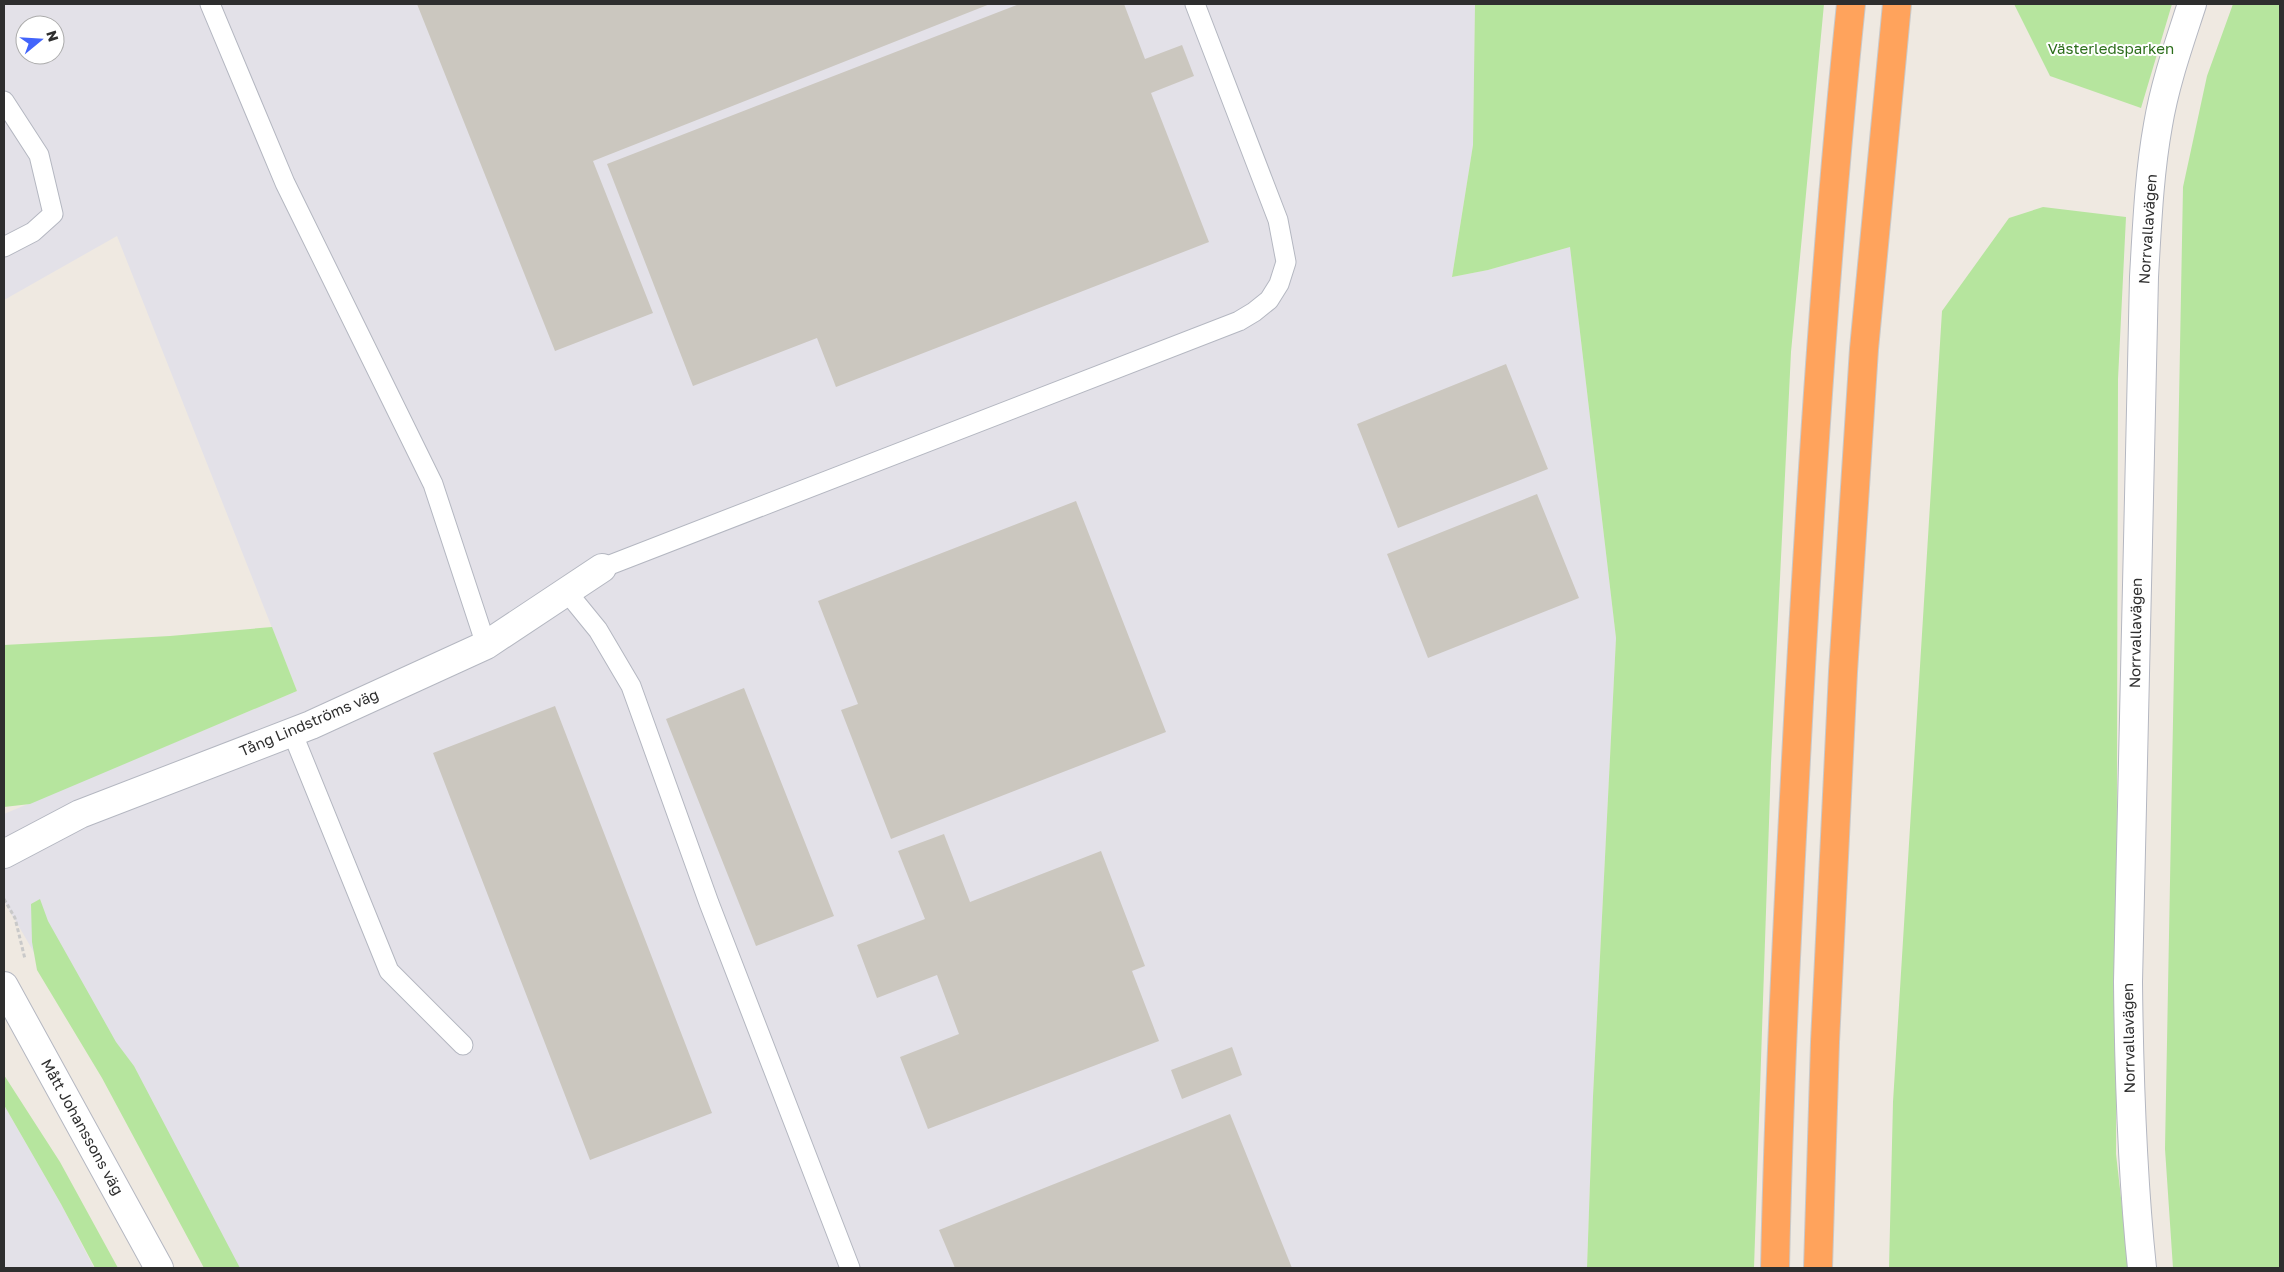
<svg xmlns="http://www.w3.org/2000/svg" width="2284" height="1272" font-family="'Golos Text',sans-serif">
<rect width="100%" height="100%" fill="#efe9e1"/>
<!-- industrial -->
<path fill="#e3e1e8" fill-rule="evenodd" d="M 4,4 L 1475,4 L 1473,145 L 1452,277 L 1488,270 L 1570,247 L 1616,638 L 1593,1096 L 1587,1268 L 218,1268 L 4,901 L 4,814 L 297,691 L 117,236 L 4,300 ZM 25,25 L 55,25 L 55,55 L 25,55 Z
M 4,1105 L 61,1204 L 94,1268 L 4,1268 Z"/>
<!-- green -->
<path fill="#b6e59e" d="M 1475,4 L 1824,4 L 1791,352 L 1771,763 L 1754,1268 L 1587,1268 L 1593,1096 L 1616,638 L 1570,247 L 1488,270 L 1452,277 L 1473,145 Z
M 2014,4 L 2172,4 L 2141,108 L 2050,76 Z
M 2233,4 L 2280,4 L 2280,1268 L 2173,1268 L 2165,1149 L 2183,187 L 2207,76 Z
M 2043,207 L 2126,217 L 2118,379 L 2116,1154 L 2129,1268 L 1889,1268 L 1893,1102 L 1942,311 L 2009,218 Z
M 272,627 L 297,691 L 30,804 L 4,807 L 4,645 L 170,636 Z
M 40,899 L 48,921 L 116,1042 L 134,1066 L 240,1268 L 204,1268 L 102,1078 L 37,970 L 32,942 L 31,904 Z
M 4,1075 L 60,1162 L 118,1268 L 95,1268 L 61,1204 L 4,1105 Z"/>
<!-- building -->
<path fill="#cbc7bf" d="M 417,4 L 990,4 L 593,161 L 653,313 L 555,351 Z
M 1019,4 L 1124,4 L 1145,59 L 1182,45 L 1194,76 L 1151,93 L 1209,242 L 836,387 L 817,338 L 693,386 L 607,164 Z
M 1506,364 L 1548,469 L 1398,528 L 1357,424 Z
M 1537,494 L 1579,598 L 1428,658 L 1387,554 Z
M 1076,501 L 1166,732 L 891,839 L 841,710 L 858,704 L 818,601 Z
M 744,688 L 834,916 L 756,946 L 666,719 Z
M 555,706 L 712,1113 L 590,1160 L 433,753 Z
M 944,834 L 970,902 L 1101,851 L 1145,966 L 1132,971 L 1159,1041 L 928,1129 L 900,1057 L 959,1034 L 937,975 L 877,998 L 857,945 L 925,919 L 898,851 Z
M 1232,1047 L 1242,1075 L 1182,1099 L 1171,1070 Z
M 1230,1114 L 1292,1268 L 955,1268 L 939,1230 Z"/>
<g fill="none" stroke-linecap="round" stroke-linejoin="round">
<!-- lane casing -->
<g stroke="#b4b7c1" stroke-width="21">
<path id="lane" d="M 210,4 L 285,183 L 433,484 L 486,645
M 4,101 L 39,155 L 53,214 L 33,232 L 4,247
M 602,568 L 1239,321 L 1254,312 L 1269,300 L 1279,284 L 1286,262 L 1278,220 L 1195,4
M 567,592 L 598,630 L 631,686 L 709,903 L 850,1268
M 292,732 L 389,971 L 463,1045"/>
</g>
<!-- street casing -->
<g stroke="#b4b7c1" stroke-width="30">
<path id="street" d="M 4,854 L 80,814 L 311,725 L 486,645 L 602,568"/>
</g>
<!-- secondary casing -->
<g stroke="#b4b7c1" stroke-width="30">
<path id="secondary" d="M 4,986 L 159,1268
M 2142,1268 C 2132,1173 2129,1078 2128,982 L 2144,277 C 2147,226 2149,175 2158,125 C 2165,83 2179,44 2192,4"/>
</g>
<!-- highway casing -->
<g stroke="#c9c9c9" stroke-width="30">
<path id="highway" d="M 1775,1268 C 1779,1079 1789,891 1799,702 C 1812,469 1827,236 1851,4
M 1818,1268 L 1825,1042 L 1843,672 L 1864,349 L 1897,4"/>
</g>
<!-- path -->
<path stroke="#c9c9c9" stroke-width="3" stroke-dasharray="4 2.5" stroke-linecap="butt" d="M 4,899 L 15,918 L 25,959"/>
<!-- lane -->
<use href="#lane" stroke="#fff" stroke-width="19"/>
<!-- street -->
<use href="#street" stroke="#fff" stroke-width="28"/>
<!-- secondary -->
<use href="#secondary" stroke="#fff" stroke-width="28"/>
<!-- highway -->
<use href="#highway" stroke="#ffa35c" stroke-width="28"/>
</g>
<g text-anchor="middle" stroke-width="4" stroke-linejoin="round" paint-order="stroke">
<!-- park labels -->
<g font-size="15" fill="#2c6e1b" stroke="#fff">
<text x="2111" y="54">Västerledsparken</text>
</g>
<!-- street labels -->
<g font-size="15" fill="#2e2e2e" stroke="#fff">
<text transform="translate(2148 229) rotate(-86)" y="5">Norrvallavägen</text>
<text transform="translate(2136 633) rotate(-89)" y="5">Norrvallavägen</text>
<text transform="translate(309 723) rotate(-23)" y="5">Tång Lindströms väg</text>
<text transform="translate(2129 1038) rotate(-91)" y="5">Norrvallavägen</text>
<text transform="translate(82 1127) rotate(61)" y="5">Mått Johanssons väg</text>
</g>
</g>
<!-- border -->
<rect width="2284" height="1272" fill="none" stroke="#2e2e2e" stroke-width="10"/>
<!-- north arrow -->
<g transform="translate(40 40) rotate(72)"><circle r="24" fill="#ffffff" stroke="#ababab"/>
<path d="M0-4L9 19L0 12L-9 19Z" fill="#4264fb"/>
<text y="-8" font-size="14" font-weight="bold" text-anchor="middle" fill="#2e2e2e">N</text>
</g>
</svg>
